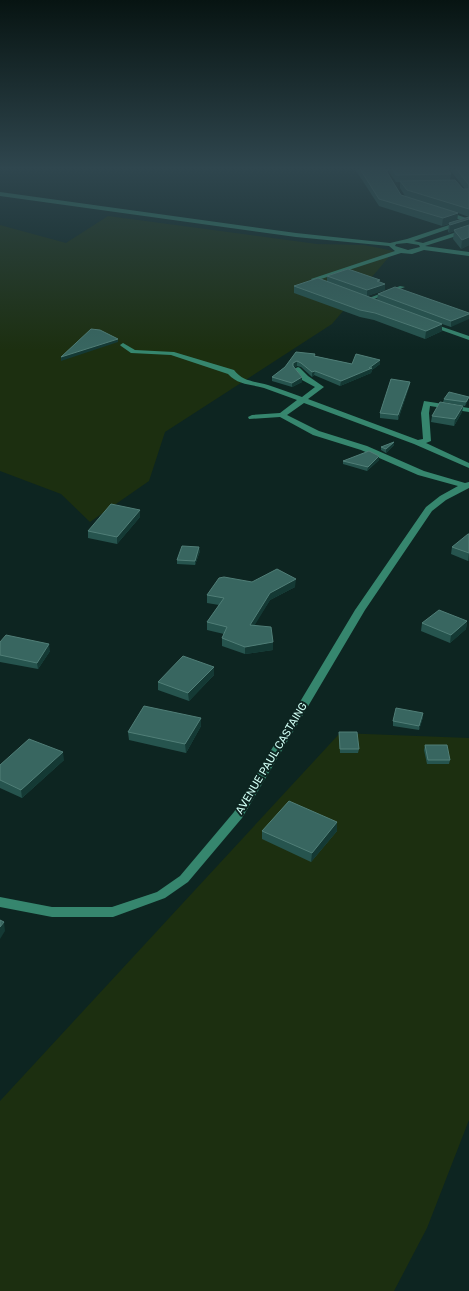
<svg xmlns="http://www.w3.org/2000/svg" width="469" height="1291" font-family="Rubik,sans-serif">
<rect width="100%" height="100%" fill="#0d2521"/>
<!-- green -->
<path fill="#1c2f10" d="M 108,216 L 317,244 L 364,245 L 394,251 L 332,324 L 165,432 L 149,481 L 90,522 L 61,494 L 0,471 L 0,225 L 66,243 Z
M 340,733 L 469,738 L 469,1120 L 427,1228 L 394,1291 L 0,1291 L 0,1101 Z"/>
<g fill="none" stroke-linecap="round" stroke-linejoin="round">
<!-- minor -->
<path fill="#36866e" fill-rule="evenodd" d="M 384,169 L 390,169 L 387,172 L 393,182 L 389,182 L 382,171 Z
M 0,192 L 296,233 L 390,243 L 407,239 L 461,221 L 463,222 L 463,224 L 414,241 L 423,243 L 469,228 L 469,232 L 425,246 L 469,252 L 469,256 L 424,250 L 412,254 L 401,253 L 318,280 L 328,285 L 328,287 C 321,288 315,285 311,279 L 395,251 L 389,246 L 296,237 L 0,196 ZM 407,243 L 419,245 L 420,247 L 408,250 L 395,246 L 396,244 Z
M 446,211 L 469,219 L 469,223 L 444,214 L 444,212 Z
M 400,286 L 405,287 L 369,301 L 364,300 Z
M 427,323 L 431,323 L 469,336 L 469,340 L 427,325 Z
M 123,343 L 135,350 L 174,352 L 234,370 C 243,382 255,381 268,385 C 280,389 291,393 302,397 L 315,387 L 302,380 L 294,369 L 298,367 L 300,368 L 308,376 L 324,387 L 308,399 L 418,440 L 423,439 L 421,413 L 424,401 L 469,408 L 469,412 L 430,406 L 429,413 L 431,441 L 426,443 L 469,463 L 469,468 L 414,444 L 304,403 L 287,415 L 319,431 L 367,446 L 424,471 L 465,483 L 469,482 L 469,488 L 446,500 L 432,511 L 365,610 L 242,818 L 188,882 L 165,898 L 113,917 L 52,917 L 0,907 L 0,897 L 52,907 L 112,907 L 157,892 L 180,876 L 234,812 L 355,610 L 426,507 L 440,496 L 458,486 L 418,475 L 361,450 L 313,435 L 280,417 L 249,419 L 248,417 L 252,415 L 280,413 L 297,400 C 286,396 275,392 264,388 C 250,384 238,385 228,374 L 171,355 L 131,353 L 121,346 L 120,345 Z"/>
</g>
<!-- wall -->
<path fill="#26544e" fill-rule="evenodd" d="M 355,169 L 385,169 L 401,195 L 405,196 L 400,188 L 400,182 L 396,182 L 389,172 L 389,169 L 469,169 L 469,217 L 458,213 L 457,221 L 469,217 L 469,245 L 461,249 L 453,239 L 454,231 L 449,233 L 448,231 L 449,224 L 442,226 L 379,206 ZM 448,170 L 450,170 L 465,189 L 463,189 L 450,180 L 451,174 Z
M 327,276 L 380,280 L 379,282 L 385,290 L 367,296 L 377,300 L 378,294 L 469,313 L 451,327 L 442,324 L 442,331 L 425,339 L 374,320 L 360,317 L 294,293 L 294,286 L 327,282 Z
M 296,352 L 315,356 L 352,364 L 380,364 L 372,370 L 371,373 L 340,386 L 314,375 L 312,377 L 301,367 L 297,366 L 294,367 L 302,377 L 302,382 L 292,387 L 272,381 L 272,377 L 285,367 Z
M 410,382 L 409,387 L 398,420 L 380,418 L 380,413 Z
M 444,399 L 468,400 L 465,406 L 443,402 Z
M 463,406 L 462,412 L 454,426 L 431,422 L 432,416 Z
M 394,442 L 394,445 L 386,453 L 381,450 L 381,447 Z
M 379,456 L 379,460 L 367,471 L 343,464 L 343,461 Z
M 140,517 L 117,544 L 88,538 L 88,531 Z
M 469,534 L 469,560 L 468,561 L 451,554 L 452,547 Z
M 200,551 L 195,565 L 177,564 L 177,560 Z
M 252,582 L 295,587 L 270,600 L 254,625 L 273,650 L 245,654 L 222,646 L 222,638 L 224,634 L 207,630 L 207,622 L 219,605 L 207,603 L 207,595 Z
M 467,621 L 466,629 L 450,643 L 421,631 L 422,623 Z
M 0,642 L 50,651 L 38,669 L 0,662 Z
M 214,667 L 214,675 L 189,701 L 158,690 L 158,682 Z
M 423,713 L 423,717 L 419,730 L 393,726 L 393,721 Z
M 201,718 L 201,726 L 186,753 L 129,740 L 128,732 Z
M 339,732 L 359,749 L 358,753 L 340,753 Z
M 425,745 L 450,760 L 449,764 L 427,764 L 424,750 Z
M 64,760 L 22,798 L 0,788 L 0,765 Z
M 337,822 L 337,831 L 311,862 L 262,839 L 262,831 Z"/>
<!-- shaded-wall -->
<path fill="#143934" d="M 458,213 L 457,221 L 442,226 L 443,218 Z
M 469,219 L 469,227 L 454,230 L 454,231 L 449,233 L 450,225 Z
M 469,237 L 469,245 L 461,249 L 462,240 Z
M 385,284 L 385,290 L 367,296 L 367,290 Z
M 469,314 L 469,319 L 451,327 L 451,321 Z
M 442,324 L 442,331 L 425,339 L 426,331 Z
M 118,339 L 118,342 L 61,361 L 61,357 Z
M 380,360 L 380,364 L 372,370 L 371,373 L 340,386 L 341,381 L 369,368 Z
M 297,361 L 297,366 L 293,368 L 293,363 Z
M 315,371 L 314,375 L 312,377 L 312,372 Z
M 302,377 L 302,382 L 292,387 L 292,383 Z
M 410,382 L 409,387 L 398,420 L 398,415 Z
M 469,397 L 468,400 L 465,406 L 466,402 Z
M 463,406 L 462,412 L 454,426 L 455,419 Z
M 394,442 L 394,445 L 386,453 L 386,449 Z
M 379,456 L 379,460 L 367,471 L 368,467 Z
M 140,510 L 140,517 L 117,544 L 117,537 Z
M 199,547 L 200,551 L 195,565 L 195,561 Z
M 469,553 L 469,560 L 468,561 Z
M 296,579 L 295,587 L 270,600 L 250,633 L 250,625 L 270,593 Z
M 467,621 L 466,629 L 450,643 L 451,635 Z
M 273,642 L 273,650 L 245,654 L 245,647 Z
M 49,644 L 50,651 L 38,669 L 37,663 Z
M 214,667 L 214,675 L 189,701 L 188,693 Z
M 423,713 L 423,717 L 419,730 L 419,726 Z
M 201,718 L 201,726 L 186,753 L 185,744 Z
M 63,752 L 64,760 L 22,798 L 21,790 Z
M 337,822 L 337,831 L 311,862 L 312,853 Z
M 4,922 L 5,931 L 0,939 L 0,927 Z"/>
<!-- building -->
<path fill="#386660" stroke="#507e77" d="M 360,169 L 385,169 L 401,195 L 458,213 L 443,218 L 379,199 Z
M 392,169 L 448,169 L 451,174 L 396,175 Z
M 456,169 L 469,169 L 469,209 L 407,190 L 400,181 L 455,180 L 463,189 L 469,189 L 469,185 Z
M 469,217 L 469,219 L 450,225 L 449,223 Z
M 469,225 L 469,237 L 462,240 L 454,230 Z
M 348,269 L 380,280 L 377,281 L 385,284 L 367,290 L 327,276 Z
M 318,278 L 442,324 L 426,331 L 375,313 L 360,310 L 294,286 Z
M 395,287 L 469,313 L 469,314 L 451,321 L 378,294 Z
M 91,329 L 100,330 L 118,339 L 61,357 Z
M 296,352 L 315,354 L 314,356 L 352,364 L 356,354 L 380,360 L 369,368 L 372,368 L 341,381 L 315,371 L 312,372 L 301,363 L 297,361 L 293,363 L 293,366 L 302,377 L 292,383 L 272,377 L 285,367 Z
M 391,379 L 410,382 L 398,415 L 380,413 Z
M 449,392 L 469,397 L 466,402 L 444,399 Z
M 440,402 L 463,406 L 455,419 L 432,416 Z
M 394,442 L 386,449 L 381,447 Z
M 369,451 L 379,456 L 368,467 L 343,461 Z
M 111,504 L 140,510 L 117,537 L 88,531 Z
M 468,534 L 469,534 L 469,553 L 452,547 Z
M 182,546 L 199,547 L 195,561 L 177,560 Z
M 277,569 L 296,579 L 270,593 L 250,625 L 271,627 L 273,642 L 245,647 L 222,638 L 227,627 L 207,622 L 224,598 L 207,595 L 219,578 L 224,577 L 252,582 Z
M 439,610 L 467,621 L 451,635 L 422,623 Z
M 6,635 L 49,644 L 37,663 L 0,655 L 0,642 Z
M 183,656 L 214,667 L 188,693 L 158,682 Z
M 144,706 L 201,718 L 185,744 L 128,732 Z
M 396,708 L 423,713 L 419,726 L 393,721 Z
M 339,732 L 357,732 L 359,749 L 340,749 Z
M 29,739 L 63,752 L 21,790 L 0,780 L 0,765 Z
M 425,745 L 447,745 L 450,760 L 428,760 Z
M 289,801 L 337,822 L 312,853 L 262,831 Z
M 0,920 L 4,922 L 0,927 Z"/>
<!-- sky -->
<linearGradient id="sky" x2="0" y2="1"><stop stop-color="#071412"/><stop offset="0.48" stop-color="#2f464e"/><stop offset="1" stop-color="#2f464e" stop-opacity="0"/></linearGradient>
<rect width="469" height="350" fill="url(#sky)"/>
<g text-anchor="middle" stroke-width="4" stroke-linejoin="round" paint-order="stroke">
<!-- street labels -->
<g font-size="11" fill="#d1fff5" stroke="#0d2521">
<text transform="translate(271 758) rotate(-59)" y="4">AVENUE PAUL CASTAING</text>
</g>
</g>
</svg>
